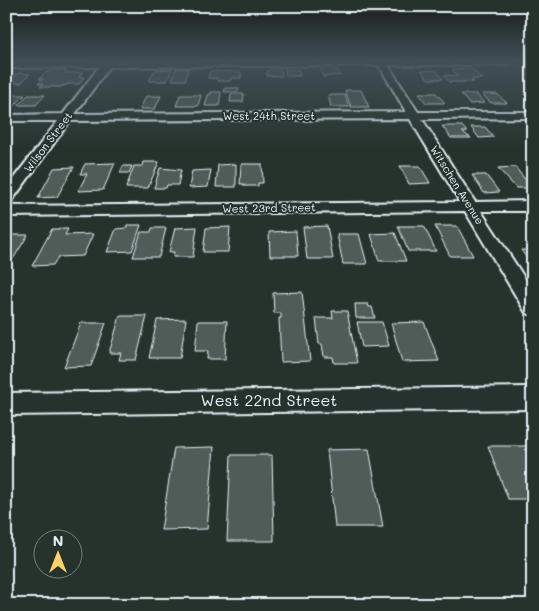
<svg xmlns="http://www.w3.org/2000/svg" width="539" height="611" font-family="Mali,sans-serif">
<rect width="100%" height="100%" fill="#26332d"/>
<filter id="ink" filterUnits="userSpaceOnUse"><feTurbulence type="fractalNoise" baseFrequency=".02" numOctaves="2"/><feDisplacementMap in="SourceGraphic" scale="10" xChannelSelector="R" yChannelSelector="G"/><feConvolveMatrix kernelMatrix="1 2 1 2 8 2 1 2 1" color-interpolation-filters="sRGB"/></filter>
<g filter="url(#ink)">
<!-- building -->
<path fill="#505c59" stroke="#e8f1f8" d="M 320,67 L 331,67 L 332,70 L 338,70 L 340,75 L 323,77 Z
M 172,69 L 167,81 L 149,81 L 155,70 Z
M 176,69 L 189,69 L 185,80 L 172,80 Z
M 272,69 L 281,69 L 282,76 L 267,76 L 267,71 Z
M 285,69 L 299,70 L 300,76 L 286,76 Z
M 452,69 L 472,69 L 482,79 L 471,79 L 474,82 L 449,82 L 444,75 L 458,76 Z
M 54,70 L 66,70 L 66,73 L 83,72 L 79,77 L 84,77 L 79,84 L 69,84 L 60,87 L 40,87 L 43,84 L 38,84 L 43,79 L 39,79 L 45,73 Z
M 421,70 L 437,71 L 443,79 L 428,79 Z
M 210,71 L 241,72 L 241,78 L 231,78 L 230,81 L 217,81 L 217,78 L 208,78 Z
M 20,73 L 30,74 L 21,83 L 9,83 L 16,74 Z
M 225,88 L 239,88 L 238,92 L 224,92 Z
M 345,90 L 361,90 L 369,107 L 351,107 Z
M 211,92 L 221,92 L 219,106 L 205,106 L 208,95 L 210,95 Z
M 419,93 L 436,93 L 445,103 L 426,103 Z
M 231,94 L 244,94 L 243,102 L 230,102 Z
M 461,94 L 476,94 L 484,103 L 469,104 Z
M 482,94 L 497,94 L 507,103 L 491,103 Z
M 9,95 L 25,95 L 13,107 L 6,107 L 6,98 Z
M 28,95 L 45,95 L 36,105 L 18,105 Z
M 180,95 L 201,95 L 198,106 L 176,106 Z
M 328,95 L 345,95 L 349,107 L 331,107 Z
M 146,96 L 161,96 L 155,109 L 140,109 Z
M 442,126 L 462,126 L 467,132 L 462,132 L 471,138 L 451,138 Z
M 471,127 L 485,127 L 494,137 L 479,138 Z
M 144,162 L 159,162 L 148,188 L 126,188 L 134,166 L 143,166 Z
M 115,163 L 103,190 L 78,191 L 87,174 L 80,174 L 85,164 Z
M 236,164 L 236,187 L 216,187 L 218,165 Z
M 241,164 L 262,164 L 263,183 L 258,183 L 258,186 L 244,186 L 244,184 L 240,184 Z
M 123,166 L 132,166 L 129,173 L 120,173 Z
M 400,166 L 420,166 L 430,183 L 409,184 Z
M 74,167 L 57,197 L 38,198 L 54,168 Z
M 515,167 L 532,188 L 516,188 L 498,168 Z
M 160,168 L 181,170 L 178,185 L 167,185 L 166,188 L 154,188 Z
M 211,170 L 208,187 L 189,188 L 192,171 Z
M 472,175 L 486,175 L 499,192 L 484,193 Z
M 127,225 L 141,225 L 132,251 L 107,252 L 116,229 L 127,228 Z
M 327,226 L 333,259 L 307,259 L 303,227 Z
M 398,226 L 424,226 L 436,251 L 408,251 Z
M 435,226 L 457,226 L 473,256 L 450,256 Z
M 197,227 L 193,257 L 173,257 L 174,252 L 169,252 L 175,228 Z
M 230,227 L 228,252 L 203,252 L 206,228 Z
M 152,228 L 166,228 L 159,257 L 133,257 L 141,232 L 151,232 Z
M 52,229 L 68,229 L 65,235 L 93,234 L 83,256 L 58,257 L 53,265 L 32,266 Z
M 296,231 L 298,256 L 270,256 L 269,232 Z
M 395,233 L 406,261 L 379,261 L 371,234 Z
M 337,234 L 359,234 L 367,264 L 343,264 Z
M 6,235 L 28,235 L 13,259 L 6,259 Z
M 521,250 L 533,250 L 533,267 Z
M 302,292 L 310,361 L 281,362 L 279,318 L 281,318 L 281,313 L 274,313 L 273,293 Z
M 355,304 L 368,304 L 369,307 L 372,307 L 375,318 L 356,318 Z
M 332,311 L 347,311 L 357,363 L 334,363 L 333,357 L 324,357 L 322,344 L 319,344 L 316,318 L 333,318 Z
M 120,316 L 147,316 L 136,360 L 119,360 L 121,353 L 109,353 Z
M 186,319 L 180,358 L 149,358 L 157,320 Z
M 198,321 L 227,321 L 225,359 L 207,359 L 208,351 L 195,351 Z
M 357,322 L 382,322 L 389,346 L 362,347 Z
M 424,322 L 439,361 L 402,362 L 391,323 Z
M 81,323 L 106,323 L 91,366 L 64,367 Z
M 488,446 L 533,446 L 533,499 L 508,499 Z
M 214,447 L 207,529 L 161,530 L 174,448 Z
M 369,449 L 383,527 L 335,527 L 327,450 Z
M 231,455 L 272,455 L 274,541 L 227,541 Z"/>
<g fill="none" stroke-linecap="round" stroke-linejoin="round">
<!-- street casing -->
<g stroke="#e8f1f8" stroke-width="4">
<path id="street" d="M 6,62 L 511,62 L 507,65 L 388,65 L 418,112 L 533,112 L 533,118 L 422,119 L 475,202 L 533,201 L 533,211 L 481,211 L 533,291 L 533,315 L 526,313 L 465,211 L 6,216 L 6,206 L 460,202 L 410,119 L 70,121 L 11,202 L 6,203 L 6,188 L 58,121 L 6,121 L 6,115 L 63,114 L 99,67 L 6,68 ZM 379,65 L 406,112 L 75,114 L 109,67 Z
M 533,387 L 533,409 L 6,415 L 6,393 Z"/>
</g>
<!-- street -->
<use href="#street" fill="#26332d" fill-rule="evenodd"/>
</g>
</g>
<!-- sky -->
<linearGradient id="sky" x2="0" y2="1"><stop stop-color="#151c19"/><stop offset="0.42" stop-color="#415057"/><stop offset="1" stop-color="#415057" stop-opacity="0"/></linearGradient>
<rect width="539" height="147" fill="url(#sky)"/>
<g text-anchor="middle" stroke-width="4" stroke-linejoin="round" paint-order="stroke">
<!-- far-street labels -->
<g font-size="11" fill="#e8f1f8" stroke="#26332d">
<text x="269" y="120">West 24th Street</text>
<text transform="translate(48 142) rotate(-53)" y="4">Wilson Street</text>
<text transform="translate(457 185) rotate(58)" y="4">Witschen Avenue</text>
<text transform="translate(269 208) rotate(-1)" y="4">West 23rd Street</text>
</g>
<!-- near-street labels -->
<g font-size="16" fill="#e8f1f8" stroke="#26332d">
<text x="269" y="406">West 22nd Street</text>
</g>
</g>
<!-- margin -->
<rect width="539" height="611" fill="none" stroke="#26332d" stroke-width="25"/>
<rect x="12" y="12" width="514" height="586" fill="none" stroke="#e8f1f8" stroke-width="2" filter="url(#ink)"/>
<!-- north arrow -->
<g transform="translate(58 554)"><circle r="24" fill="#26332d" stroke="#747f7e"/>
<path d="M0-4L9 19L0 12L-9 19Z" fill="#ffd166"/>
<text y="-8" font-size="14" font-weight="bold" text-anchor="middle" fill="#e8f1f8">N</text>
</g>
</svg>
